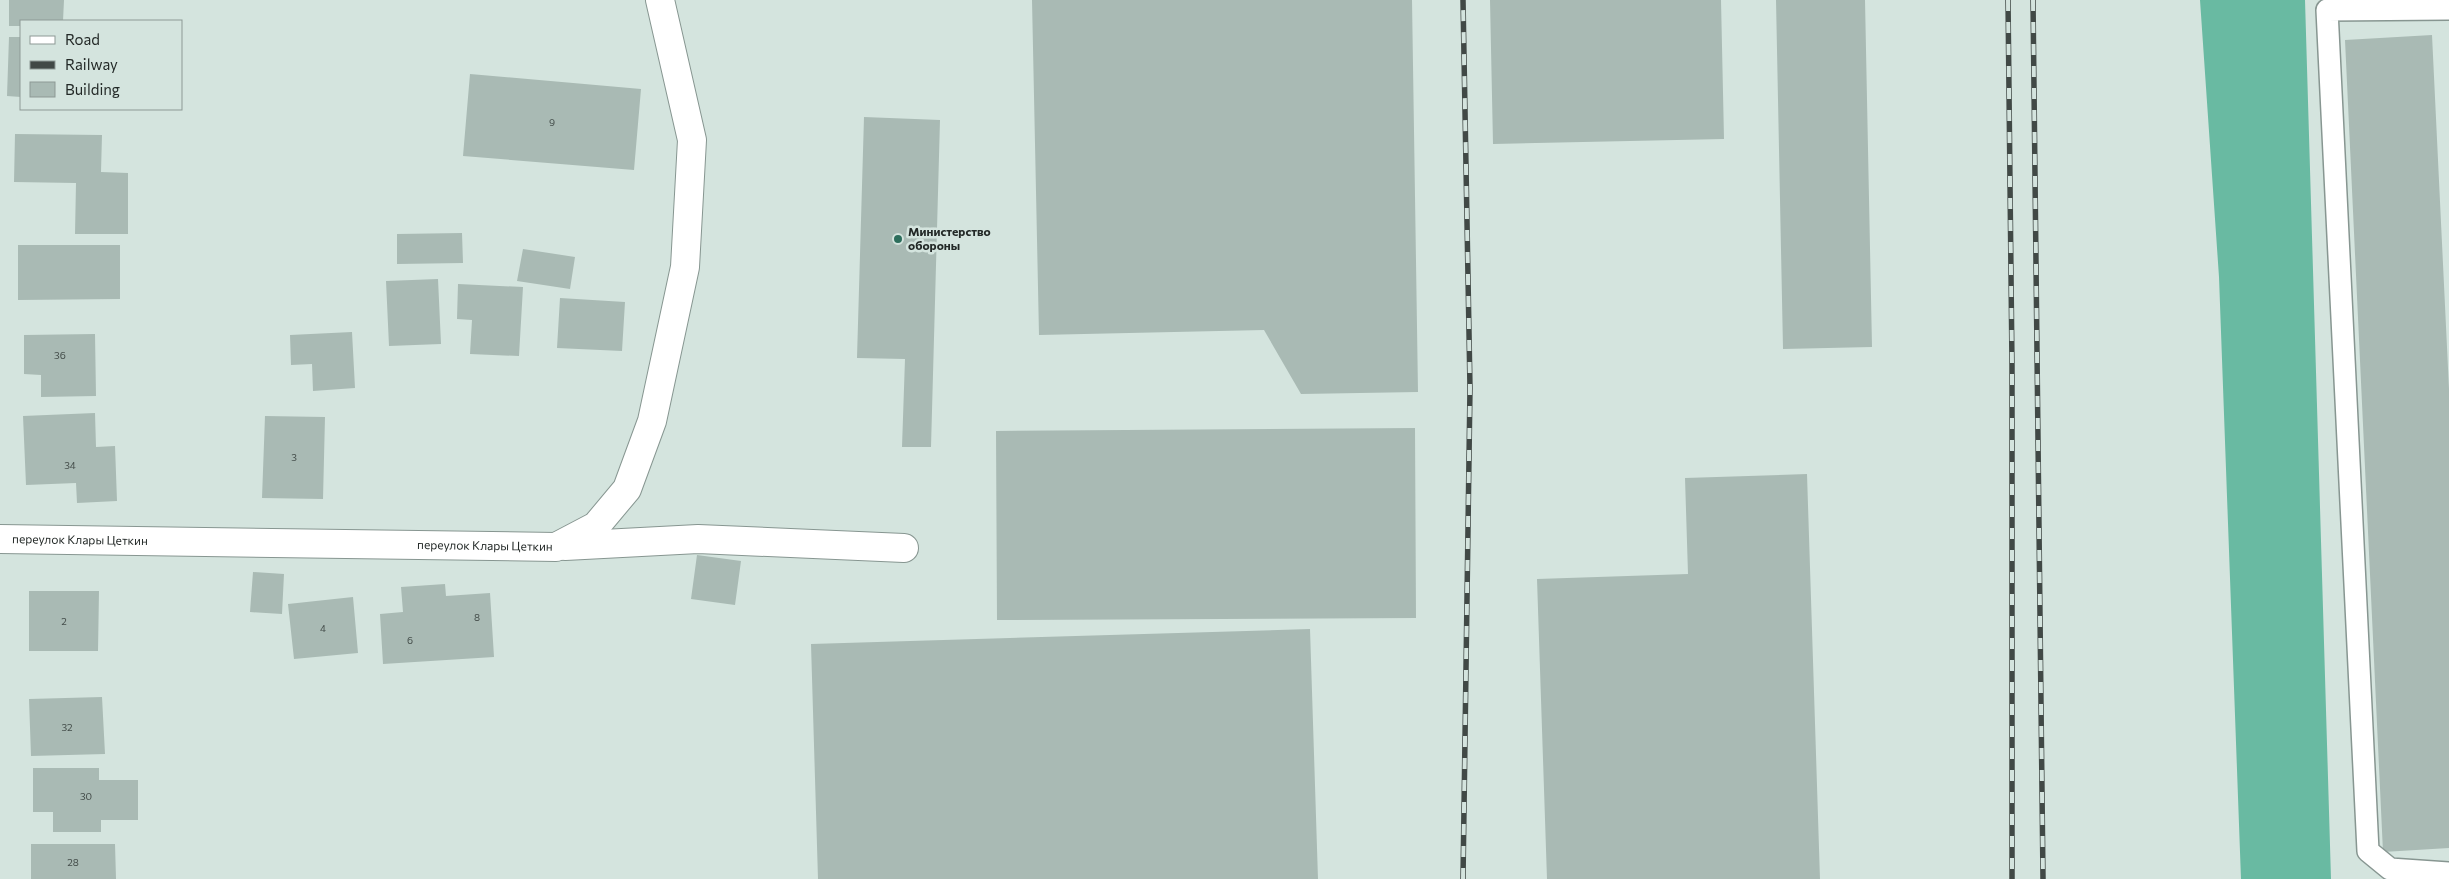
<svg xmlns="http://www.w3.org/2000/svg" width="2449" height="879" font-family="Commissioner,sans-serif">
<rect width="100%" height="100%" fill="#d4e4de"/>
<!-- forest -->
<path fill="#69baa2" d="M 2200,0 L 2305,0 L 2331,879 L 2241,879 L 2219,277 Z"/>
<!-- building -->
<path fill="#a9bab4" d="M 9,0 L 64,0 L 63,21 L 21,21 L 21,26 L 9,26 Z
M 1032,0 L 1412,0 L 1418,392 L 1301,394 L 1264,330 L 1039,335 Z
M 1490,0 L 1721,0 L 1724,139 L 1493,144 Z
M 1776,0 L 1865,0 L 1872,347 L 1783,349 Z
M 2432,35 L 2449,389 L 2449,848 L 2383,852 L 2345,40 Z
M 9,37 L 21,37 L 21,97 L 7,96 Z
M 470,74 L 641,89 L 634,170 L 463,156 Z
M 864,117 L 940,120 L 931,447 L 902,447 L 905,359 L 857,358 Z
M 15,134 L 102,135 L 101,172 L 128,173 L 128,234 L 75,234 L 76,183 L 14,182 Z
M 462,233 L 463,263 L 397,264 L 397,234 Z
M 18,245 L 120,245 L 120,299 L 18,300 Z
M 523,249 L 575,257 L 570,289 L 517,281 Z
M 438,279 L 441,344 L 389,346 L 386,281 Z
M 458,284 L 523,287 L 519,356 L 470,354 L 472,320 L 457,319 Z
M 560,298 L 625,302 L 622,351 L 557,348 Z
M 352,332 L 355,388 L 313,391 L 312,364 L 291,365 L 290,335 Z
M 95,334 L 96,396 L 41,397 L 41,375 L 24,374 L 24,335 Z
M 95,413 L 96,447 L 115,446 L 117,501 L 77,503 L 76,483 L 26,485 L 23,416 Z
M 265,416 L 325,417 L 323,499 L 262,498 Z
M 1415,428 L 1416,618 L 997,620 L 996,431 Z
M 1807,474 L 1820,879 L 1547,879 L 1537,579 L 1688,574 L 1685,478 Z
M 697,555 L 741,561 L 735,605 L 691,599 Z
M 253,572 L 284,574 L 282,614 L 250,612 Z
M 445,584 L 446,596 L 490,593 L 494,657 L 383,664 L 380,614 L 403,612 L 401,587 Z
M 29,591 L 99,591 L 98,651 L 29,651 Z
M 353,597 L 358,653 L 294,659 L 288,604 Z
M 1310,629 L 1318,879 L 818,879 L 811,644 Z
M 102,697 L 105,754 L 31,756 L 29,699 Z
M 33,768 L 99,768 L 99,780 L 138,780 L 138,820 L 101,820 L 101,832 L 53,832 L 53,812 L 33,812 Z
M 31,844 L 115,844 L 116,879 L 31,879 Z"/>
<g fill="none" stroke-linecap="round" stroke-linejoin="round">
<!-- service casing -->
<g stroke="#879691" stroke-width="24">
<path id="service" d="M 2449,9 L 2327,10 L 2368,851 L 2390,869 L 2449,873"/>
</g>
<!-- minor casing -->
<g stroke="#879691" stroke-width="30">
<g id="minor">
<path id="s1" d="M 0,539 L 556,547 L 596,526 L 627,489 L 652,421 L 685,267 L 692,140 L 660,0"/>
<path d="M 565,546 L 698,539 L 904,548"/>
</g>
</g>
<!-- service -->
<use href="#service" stroke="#fff" stroke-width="21"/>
<!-- minor -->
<use href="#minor" stroke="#fff" stroke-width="28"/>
<!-- rail casing -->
<g stroke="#414946" stroke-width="5.5">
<path id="rail" d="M 2008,0 L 2012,365 L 2012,879
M 2033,0 L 2043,879
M 1463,879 L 1470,388 L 1463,0"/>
</g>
<!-- rail -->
<use href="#rail" stroke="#d4e4de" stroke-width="4" stroke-dasharray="11" stroke-linecap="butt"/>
</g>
<!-- markers -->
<circle fill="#2d6e5c" stroke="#d4e4de" stroke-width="2" cx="898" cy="239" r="5"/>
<g text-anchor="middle" stroke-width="5" stroke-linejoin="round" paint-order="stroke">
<!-- number labels -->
<g font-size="10" fill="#444d4a">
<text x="552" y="126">9</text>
<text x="60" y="359">36</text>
<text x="294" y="461">3</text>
<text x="70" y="469">34</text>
<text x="477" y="621">8</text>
<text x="64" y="625">2</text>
<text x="323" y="632">4</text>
<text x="410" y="644">6</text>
<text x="67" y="731">32</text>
<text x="86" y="800">30</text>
<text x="73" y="866">28</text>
</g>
<!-- poi labels -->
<g font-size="12" font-weight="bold" fill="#232927" stroke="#d4e4de" text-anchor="start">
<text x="908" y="236">Министерство<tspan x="908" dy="14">обороны</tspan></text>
</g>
<!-- street labels -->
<g font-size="12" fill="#232927" stroke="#d4e4de">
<text dy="4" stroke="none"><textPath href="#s1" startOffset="80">переулок Клары Цеткин</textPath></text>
<text dy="4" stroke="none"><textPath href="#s1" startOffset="485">переулок Клары Цеткин</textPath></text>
</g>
</g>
<!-- legend -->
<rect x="20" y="20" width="162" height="90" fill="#d4e4de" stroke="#8d9995"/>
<rect x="30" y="36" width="25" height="8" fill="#ffffff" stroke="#8d9995"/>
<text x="65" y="45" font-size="15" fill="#232927">Road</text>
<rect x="30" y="61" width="25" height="8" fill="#414946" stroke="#8d9995"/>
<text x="65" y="70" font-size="15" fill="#232927">Railway</text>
<rect x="30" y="82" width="25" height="15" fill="#a9bab4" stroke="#8d9995"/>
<text x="65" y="95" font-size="15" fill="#232927">Building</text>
</svg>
